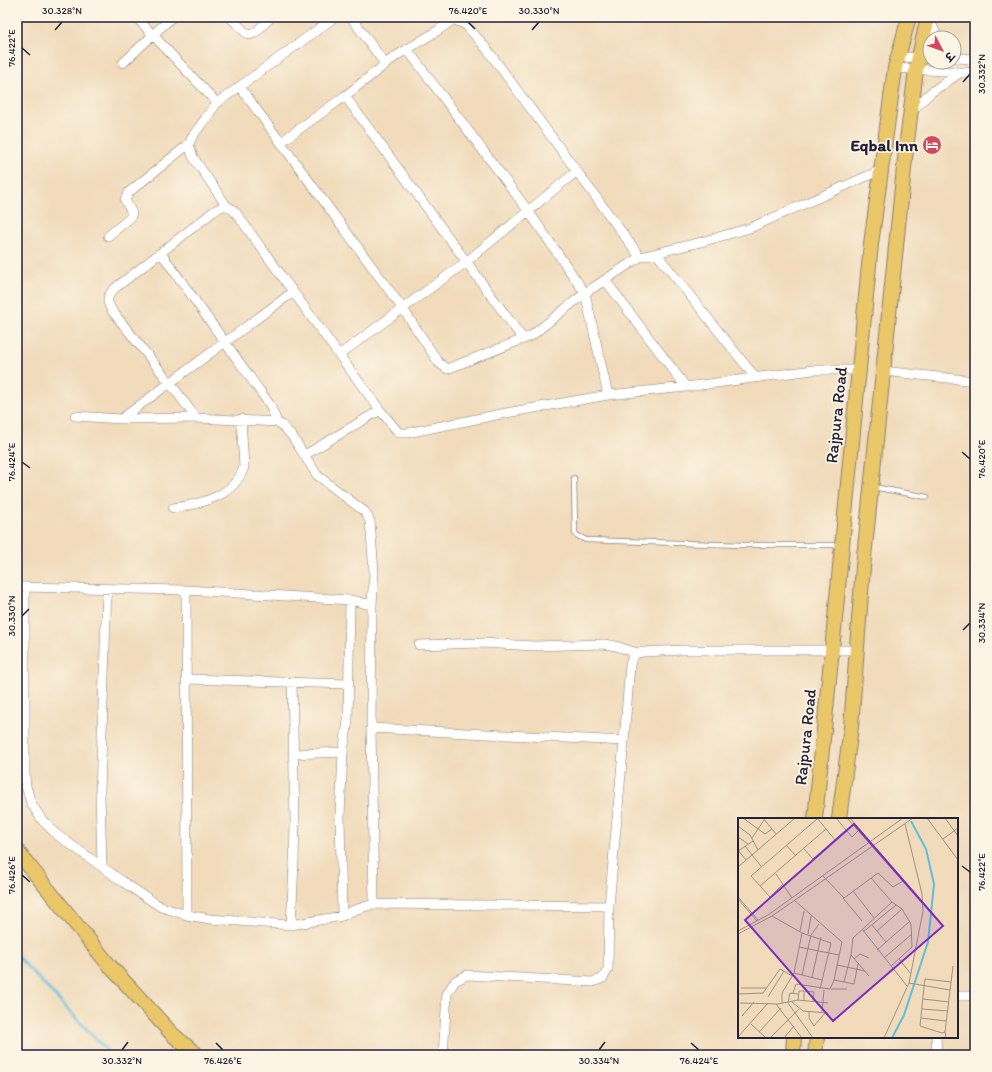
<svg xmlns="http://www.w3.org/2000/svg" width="992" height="1072" font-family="Itim,'Playpen Sans Deva',sans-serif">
<rect width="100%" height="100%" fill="#fcf5e5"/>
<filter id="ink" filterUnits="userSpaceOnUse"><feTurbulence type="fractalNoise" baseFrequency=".025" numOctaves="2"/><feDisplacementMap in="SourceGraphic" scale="8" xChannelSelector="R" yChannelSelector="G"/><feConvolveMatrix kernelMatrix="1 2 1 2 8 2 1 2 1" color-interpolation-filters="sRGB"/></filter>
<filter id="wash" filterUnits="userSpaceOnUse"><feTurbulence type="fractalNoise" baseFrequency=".012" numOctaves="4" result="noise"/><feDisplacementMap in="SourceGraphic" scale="16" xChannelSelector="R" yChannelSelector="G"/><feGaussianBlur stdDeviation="0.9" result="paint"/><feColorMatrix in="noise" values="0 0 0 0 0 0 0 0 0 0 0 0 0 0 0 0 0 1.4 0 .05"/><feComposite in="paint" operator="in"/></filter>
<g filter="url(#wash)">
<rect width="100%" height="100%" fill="#f1dbbb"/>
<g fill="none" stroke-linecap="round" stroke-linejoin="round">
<!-- stream -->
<path stroke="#5fbedd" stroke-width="3" d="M 17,956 L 111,1055"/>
</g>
</g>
<g filter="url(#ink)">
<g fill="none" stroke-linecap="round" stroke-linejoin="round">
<!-- lane casing -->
<g stroke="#8a7e7b" stroke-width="6">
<path id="lane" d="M 574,478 L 575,532 L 576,535 L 586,540 L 744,545 L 840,545
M 873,487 L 927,497"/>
</g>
<!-- street casing -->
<g stroke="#8a7e7b" stroke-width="10">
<path id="street" d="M 136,17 L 217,103
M 230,17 L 246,33 L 250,35 L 256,32 L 271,17
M 351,17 L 385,64
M 453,17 L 457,21 L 466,25 L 486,48 L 640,257
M 928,17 L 938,38
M 407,49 L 529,212 L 585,293 L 608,395
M 898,57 L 930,58
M 954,58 L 975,59
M 123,63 L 172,17
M 895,68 L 975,73
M 240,87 L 403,309 L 439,363 L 447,369 L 531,336 L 585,293 L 640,257 L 701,242 L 750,228 L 881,170
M 345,96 L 523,339
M 911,112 L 930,93 L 961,72
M 281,142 L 345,96 L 396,56 L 437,31 L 454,19
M 226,205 L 193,157 L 189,144 L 192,137 L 217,103 L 335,17
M 108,236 L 130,218 L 132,213 L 125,200 L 129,192 L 189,144
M 161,253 L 270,405 L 277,422
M 656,253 L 755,377
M 605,280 L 686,387
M 339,355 L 466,262 L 577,171
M 883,371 L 975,381
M 75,416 L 121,419 L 196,418 L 277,422 L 282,425 L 292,436 L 317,475 L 365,512 L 370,521 L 374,572 L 372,605 L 371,728 L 374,904
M 196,418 L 170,383 L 113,312 C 106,302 106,297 114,289 L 213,212 C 223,205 226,203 236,213 L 339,355 L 380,410 L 399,433 L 407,433 L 506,413 L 608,395 L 686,387 L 813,370 L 858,370
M 121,419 L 293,292
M 305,455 L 380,410
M 173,508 C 200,504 234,497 244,467 L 241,419
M 17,587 L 186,590 L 350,600 L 372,605
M 25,587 L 25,775 L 26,786 L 31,803 L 42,820 L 56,834 L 126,884 L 161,907 L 187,915 L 210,919 L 291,925 L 342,916 L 354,910 L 374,904 L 609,906
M 186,590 L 187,915
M 419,645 L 482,643 L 534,646 L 604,644 L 616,646 L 637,653
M 187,679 L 348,684
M 371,728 L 624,741
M 293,754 L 343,752
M 102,866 L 100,792 L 107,589
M 342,916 L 340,816 L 343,752 L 348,721 L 350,600
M 291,925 L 294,863 L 295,822 L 292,682
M 957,996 L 975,996
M 936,1037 L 937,1055
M 443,1055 L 447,994 L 455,981 L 467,975 L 593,982 L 603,978 L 608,969 L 609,906 L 624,741 L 630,665 L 632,658 L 637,653 L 643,652 L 682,650 L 857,650"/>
</g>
<!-- primary casing -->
<g stroke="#8a7e7b" stroke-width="16">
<path id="primary" d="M 815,819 L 832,650 L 871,244 L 895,68 L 909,17
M 839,819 L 851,727 L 863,567 L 906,149 L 916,70 L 928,17
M 17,851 L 109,965 L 173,1035 L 197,1055
M 793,1055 L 794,1037
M 815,1055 L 817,1037"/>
</g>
<!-- lane -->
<use href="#lane" stroke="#fff" stroke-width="4.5"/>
<!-- street -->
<use href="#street" stroke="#fff" stroke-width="9"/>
<!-- primary -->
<use href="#primary" stroke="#eac769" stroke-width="14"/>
</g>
</g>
<!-- ticks -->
<path fill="none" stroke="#22223b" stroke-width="1.5" d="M 468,22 L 475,29M 55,30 L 62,22M 532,30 L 539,22M 22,48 L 30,55M 963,82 L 970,74M 962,452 L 970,459M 22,462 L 30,468M 22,616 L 29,609M 963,630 L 970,623M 962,866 L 970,872M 22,875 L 30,882M 216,1043 L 223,1050M 691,1043 L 699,1050M 122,1050 L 128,1042M 599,1050 L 605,1042"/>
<!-- icons -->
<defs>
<g id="hotel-disc" transform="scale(1)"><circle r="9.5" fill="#d1495b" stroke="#fcf5e5"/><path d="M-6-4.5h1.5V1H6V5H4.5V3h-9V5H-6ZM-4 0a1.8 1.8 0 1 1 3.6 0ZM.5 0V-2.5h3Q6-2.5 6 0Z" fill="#fff"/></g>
</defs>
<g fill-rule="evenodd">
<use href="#hotel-disc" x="932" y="145"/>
</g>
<g text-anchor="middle" stroke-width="3.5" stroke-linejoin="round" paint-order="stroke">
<!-- poi labels -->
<g font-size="17" font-weight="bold" fill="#22223b" stroke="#fcf5e5" text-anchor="end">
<text x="918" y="151">Eqbal Inn</text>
</g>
<!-- street labels -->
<g font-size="17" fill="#22223b" stroke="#fcf5e5">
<text transform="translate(836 415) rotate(-84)" y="6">Rajpura Road</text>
<text transform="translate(805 737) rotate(-84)" y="6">Rajpura Road</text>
</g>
</g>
<!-- overview -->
<g transform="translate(738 818)">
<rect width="220" height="220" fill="#f1dbbb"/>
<path fill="none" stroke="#5fbedd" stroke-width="2" d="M 154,220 L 166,197 L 190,124 L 196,66 L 188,31 L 173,3"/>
<path fill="none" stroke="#9e9188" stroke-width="1" d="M 5,0 L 27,16 L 34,11M 25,0 L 38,16M 79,0 L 97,22M 98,0 L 108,12M 109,0 L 184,85M 112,0 L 184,83M 189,0 L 220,42M 207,0 L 220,18M 0,8 L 12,17 L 20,32M 0,19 L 10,26M 14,20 L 26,2M 205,21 L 220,10M 48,27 L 58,38M 66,31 L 75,41 L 108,12 L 114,19 L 120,13M 0,32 L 8,42M 0,33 L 15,23M 23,48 L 14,37 L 57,0M 0,49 L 14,37 L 7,28M 38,56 L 54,80M 85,58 L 106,80 L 140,55 L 155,69 L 165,63M 133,60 L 154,84 L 164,91 L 173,106 L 174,129 L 153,148M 45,66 L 32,79 L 13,58 L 79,1M 22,68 L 88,11M 115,73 L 136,100M 0,79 L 20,102M 105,80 L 124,103M 0,81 L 19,103M 56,82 L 104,124 L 96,162 L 116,166 L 120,146M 34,98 L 64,115 L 93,125 L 82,171M 134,107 L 148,124M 124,111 L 169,168M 0,113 L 30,97 L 165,0M 62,113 L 66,93M 139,113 L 164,91M 125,114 L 158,87M 0,116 L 34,98 L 175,0M 70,116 L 73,98M 61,129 L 101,137M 139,132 L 172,103M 146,140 L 174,116M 116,141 L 122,136 L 131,140M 161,141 L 173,156M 99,147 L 127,153M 56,155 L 84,162M 64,157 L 73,117 L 81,106M 131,158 L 113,137 L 115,120 L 154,84M 74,159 L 83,119M 106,164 L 113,137M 171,165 L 212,172M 3,170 L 28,170M 93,171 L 109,171M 67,173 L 76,174 L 75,183M 55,175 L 58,166 L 92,171 L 96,162M 0,176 L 25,175 L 42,151 L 54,158M 60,176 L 52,175 L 50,185 L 75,220M 30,179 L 46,153M 185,181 L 211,184M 60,182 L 61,173 L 66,173 L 66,182M 54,184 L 65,193 L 90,195M 2,185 L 40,186 L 60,182 L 90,185M 44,185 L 44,175 L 56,155 L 64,115M 38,186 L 64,220M 184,191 L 210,193M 71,194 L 71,200 L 76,208 L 87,195M 84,194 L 86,172M 4,198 L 16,184M 183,200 L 208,203M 13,206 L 28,220M 21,214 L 43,190M 207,214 L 204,215 L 182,208 L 186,169 L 187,161 L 213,164M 0,219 L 30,185M 32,220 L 61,191M 46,220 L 56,208M 146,220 L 171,165 L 185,93 L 184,76 L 167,6M 208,220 L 207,214 L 215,148"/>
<path fill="#7b2cbf" fill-opacity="0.15" stroke="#7b2cbf" stroke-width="2" d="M 116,6 L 205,108 L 95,203 L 7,102 Z"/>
<rect width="220" height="220" fill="none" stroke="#22223b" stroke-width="2"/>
</g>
<!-- margin -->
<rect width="992" height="1072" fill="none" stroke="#fcf5e5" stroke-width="44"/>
<!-- north arrow -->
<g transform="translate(942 50) rotate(131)"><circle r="19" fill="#fcf5e5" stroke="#a5a1a1"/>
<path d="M0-3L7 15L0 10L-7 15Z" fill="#d1495b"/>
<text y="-6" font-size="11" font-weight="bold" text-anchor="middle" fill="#22223b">उ</text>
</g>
<rect x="22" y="22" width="948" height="1028" fill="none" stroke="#22223b" stroke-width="1.5"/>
<g font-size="10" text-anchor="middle" fill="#22223b">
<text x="62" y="14">30.328°N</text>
<text x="468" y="14">76.420°E</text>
<text x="539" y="14">30.330°N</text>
<text transform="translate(11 48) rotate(-90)" y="4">76.422°E</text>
<text transform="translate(981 74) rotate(-90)" y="4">30.332°N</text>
<text transform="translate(981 459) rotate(-90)" y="4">76.420°E</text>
<text transform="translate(11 462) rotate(-90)" y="4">76.424°E</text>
<text transform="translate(11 616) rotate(-90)" y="4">30.330°N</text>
<text transform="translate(981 623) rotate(-90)" y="4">30.334°N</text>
<text transform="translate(981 872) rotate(-90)" y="4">76.422°E</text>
<text transform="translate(11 875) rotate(-90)" y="4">76.426°E</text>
<text x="122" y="1064">30.332°N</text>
<text x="223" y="1064">76.426°E</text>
<text x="599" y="1064">30.334°N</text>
<text x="699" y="1064">76.424°E</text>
</g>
</svg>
